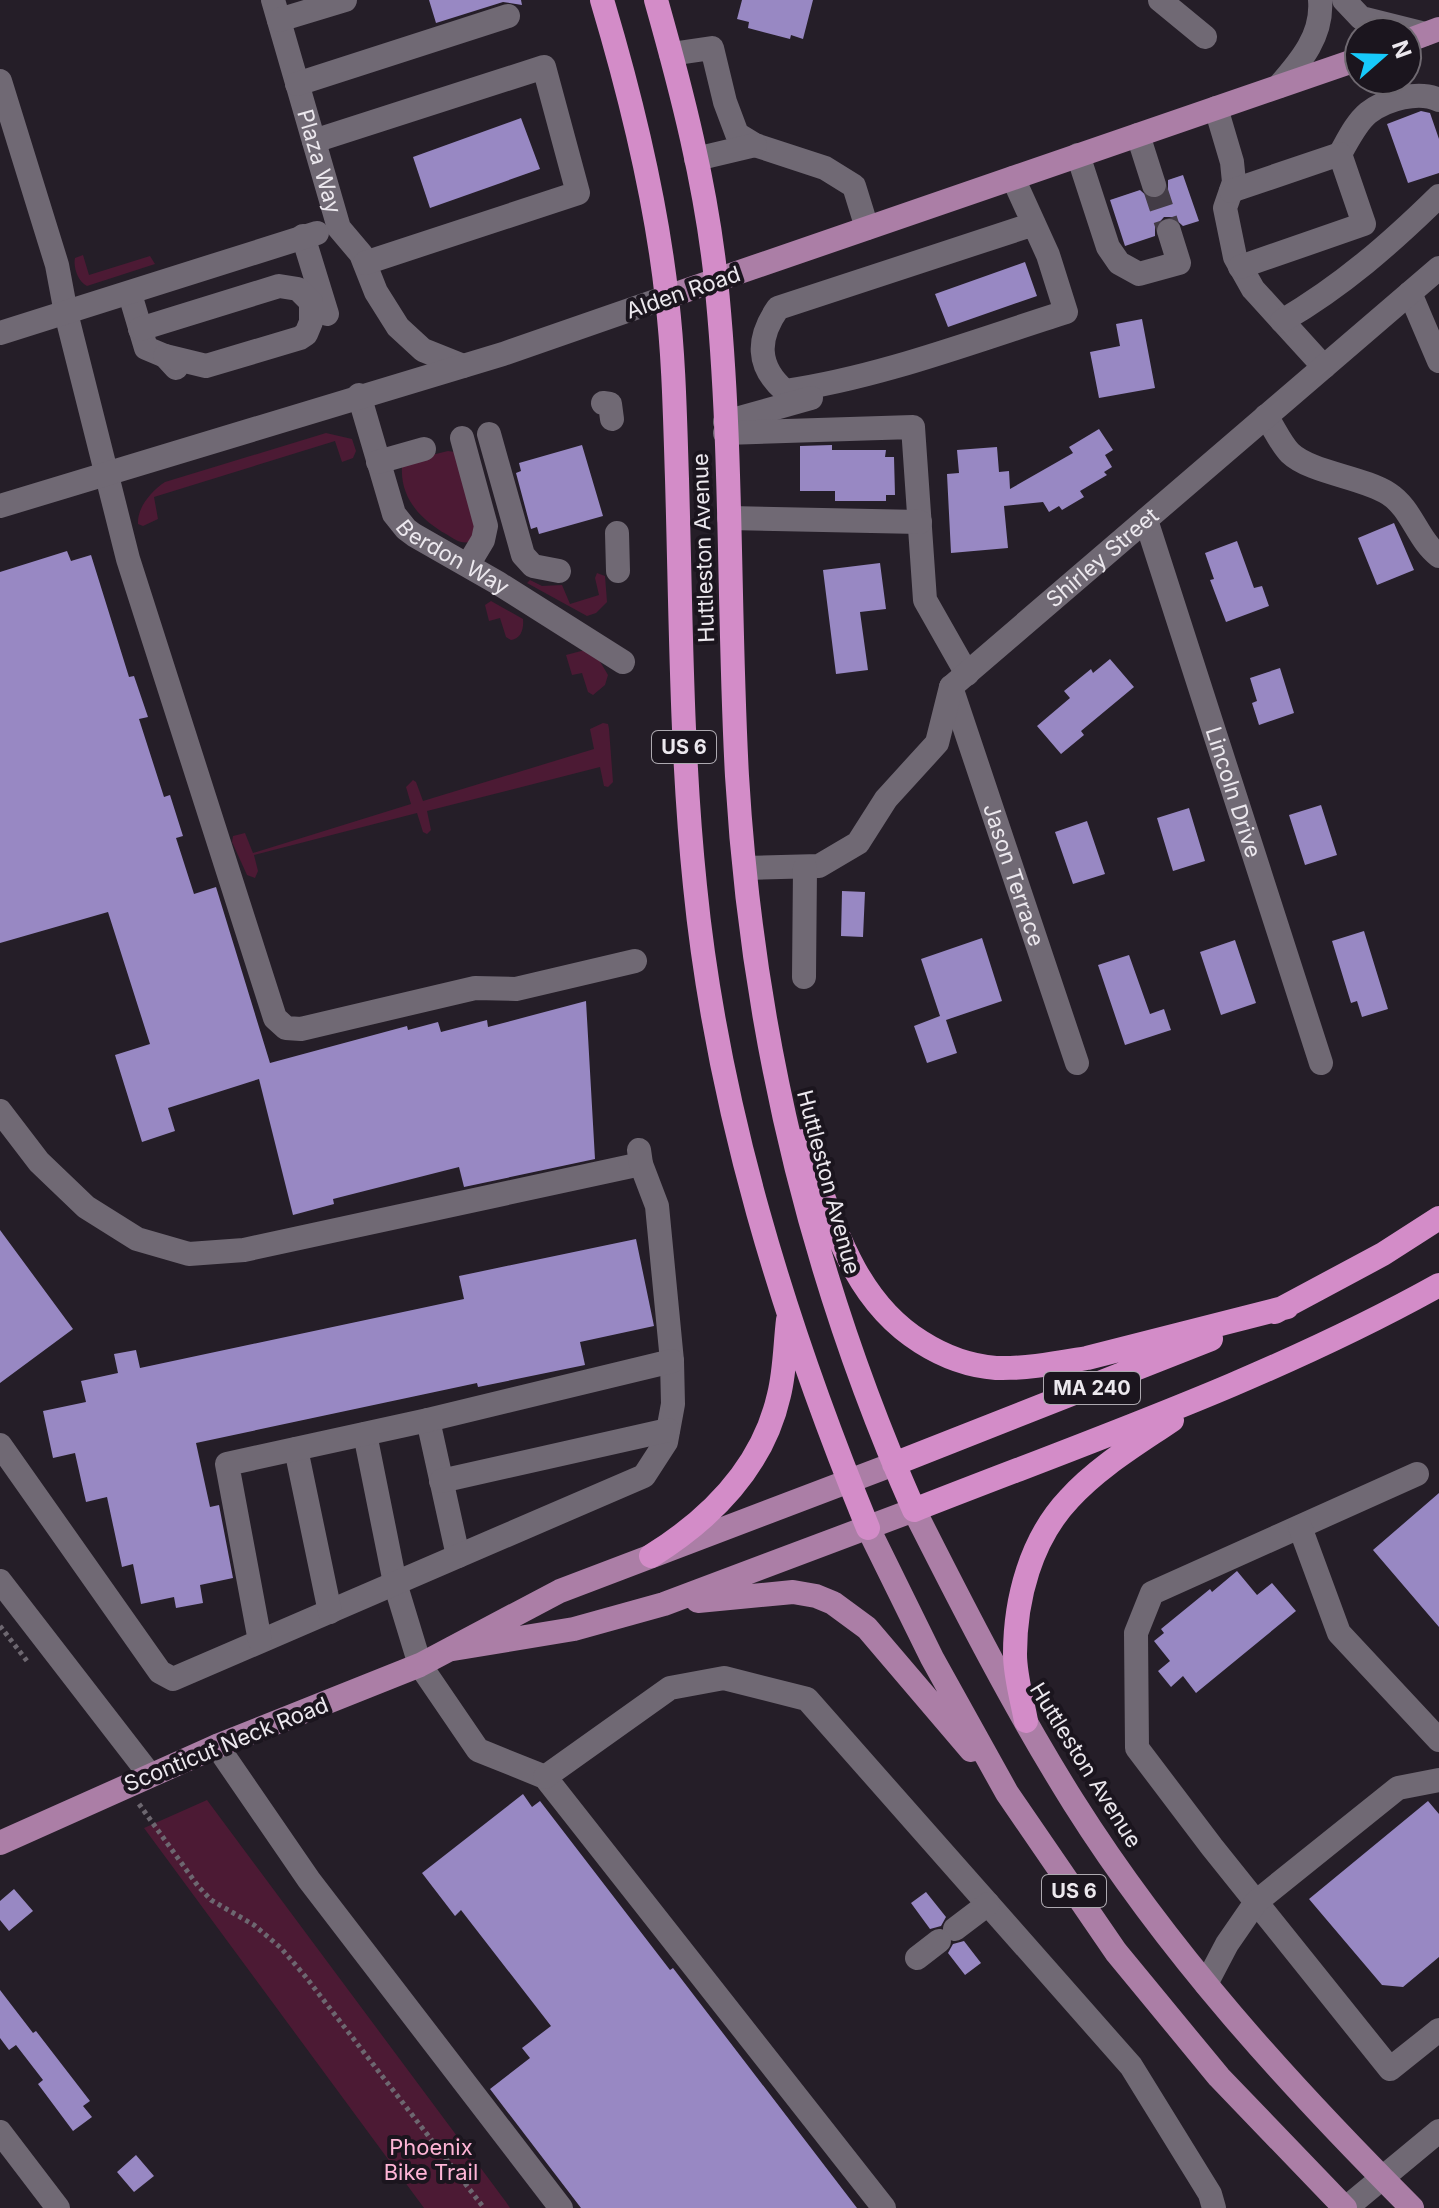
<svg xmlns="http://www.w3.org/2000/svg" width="1439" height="2208" font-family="Inter,sans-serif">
<rect width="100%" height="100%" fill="#251e28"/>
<!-- green -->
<path fill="#4c1a34" d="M 83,255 L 89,275 L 150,256 L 155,264 L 87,286 C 78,282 73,267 75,258 Z
M 326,433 L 352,439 L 356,451 L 353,458 L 342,462 L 335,441 L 154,497 L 158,519 L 143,526 L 138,524 C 137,508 151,491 165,482 Z
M 448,451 L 455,452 L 479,522 L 470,542 C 460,544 454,539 446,534 C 421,520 400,498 402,467 L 407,461 Z
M 597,573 L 605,576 L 607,602 L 596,613 L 587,616 L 527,583 L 530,580 L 542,586 L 562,585 L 570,604 L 599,595 L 595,578 Z
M 491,601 L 523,619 C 524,629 521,639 511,640 L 506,637 L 500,618 L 489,621 L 485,605 Z
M 585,650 L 595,653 L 608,675 L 605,685 L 593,695 L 588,692 L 582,673 L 572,675 L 566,655 Z
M 603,723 L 608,724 L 609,729 L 613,782 L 608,787 L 604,786 L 600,767 L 427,811 L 431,830 L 427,834 L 423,832 L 417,813 L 254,855 L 258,871 L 255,878 L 247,875 L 232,842 L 233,836 L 245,833 L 253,853 L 411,804 L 406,787 L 413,780 L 416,782 L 423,801 L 594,749 L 590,729 Z
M 207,1800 L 506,2202 L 510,2208 L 424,2208 L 144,1828 Z"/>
<!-- building -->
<path fill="#9888c3" d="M 429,0 L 521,0 L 522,5 L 503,2 L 436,23 Z
M 742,0 L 813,0 L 803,39 L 791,35 L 790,39 L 748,28 L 749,22 L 737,19 Z
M 1421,111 L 1430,113 L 1439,139 L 1439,173 L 1408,183 L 1387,124 Z
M 521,118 L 540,169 L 430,208 L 413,157 Z
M 1183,175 L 1199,221 L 1183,226 L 1173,217 L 1164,217 L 1155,227 L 1155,236 L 1125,246 L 1110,200 L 1140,190 L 1150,199 L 1159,199 L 1168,189 L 1168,180 Z
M 1025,262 L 1037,296 L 948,327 L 935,294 Z
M 1142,319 L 1155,388 L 1099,398 L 1090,352 L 1120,346 L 1116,324 Z
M 1099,429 L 1113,450 L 1105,455 L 1112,467 L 1104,472 L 1107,475 L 1080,491 L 1084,497 L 1062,510 L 1059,506 L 1049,512 L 1043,502 L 1004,506 L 1008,548 L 951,553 L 947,474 L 959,473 L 957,450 L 997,447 L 999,472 L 1009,471 L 1010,489 L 1073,453 L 1069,447 Z
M 582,445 L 603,516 L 539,534 L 537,527 L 531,529 L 516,473 L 521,471 L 519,463 Z
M 832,445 L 832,450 L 886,450 L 885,457 L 894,457 L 895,495 L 886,495 L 886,501 L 835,501 L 835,491 L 800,491 L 800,446 Z
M 1394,523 L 1414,570 L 1377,585 L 1358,538 Z
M 1237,541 L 1254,588 L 1262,586 L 1269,606 L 1226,622 L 1210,580 L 1214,579 L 1205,553 Z
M 67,551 L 71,561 L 91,555 L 129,677 L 134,676 L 148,717 L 139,719 L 164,797 L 170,795 L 183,836 L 176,838 L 194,894 L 216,887 L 270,1063 L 407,1026 L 408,1030 L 438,1022 L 441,1032 L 487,1020 L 488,1027 L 586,1001 L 595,1159 L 464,1187 L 459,1167 L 333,1199 L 334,1204 L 293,1215 L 259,1079 L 168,1108 L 175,1131 L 142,1142 L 115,1055 L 150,1044 L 108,912 L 0,943 L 0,572 Z
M 880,563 L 886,609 L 860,612 L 868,670 L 836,674 L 823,570 Z
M 1110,659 L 1134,687 L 1081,731 L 1084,735 L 1061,754 L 1037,726 L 1070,698 L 1064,691 L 1091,669 L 1093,673 Z
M 1280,668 L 1294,713 L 1259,725 L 1252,703 L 1257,701 L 1250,678 Z
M 1321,805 L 1337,855 L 1305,865 L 1289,815 Z
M 1189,808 L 1205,861 L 1173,871 L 1157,818 Z
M 1087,821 L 1105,874 L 1073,884 L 1055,832 Z
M 842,891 L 865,892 L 863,937 L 841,936 Z
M 1364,931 L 1388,1009 L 1362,1017 L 1357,1001 L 1351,1003 L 1332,941 Z
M 982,938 L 1002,1001 L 946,1020 L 957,1053 L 927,1063 L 914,1026 L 940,1016 L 921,959 Z
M 1235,940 L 1256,1003 L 1221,1015 L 1200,952 Z
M 1129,955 L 1150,1014 L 1164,1009 L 1171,1030 L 1125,1045 L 1098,965 Z
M 0,1230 L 73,1329 L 0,1383 Z
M 636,1239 L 654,1326 L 580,1342 L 585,1365 L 478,1387 L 477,1383 L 196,1443 L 210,1507 L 219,1505 L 233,1578 L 200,1585 L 203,1603 L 176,1608 L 174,1597 L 141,1604 L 133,1564 L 122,1567 L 107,1497 L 86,1502 L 75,1453 L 53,1458 L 43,1411 L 86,1402 L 81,1381 L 118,1373 L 114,1354 L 136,1350 L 140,1368 L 464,1299 L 459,1276 Z
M 1439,1493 L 1439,1627 L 1373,1550 Z
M 1237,1571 L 1257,1595 L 1272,1583 L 1296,1611 L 1196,1693 L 1183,1676 L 1171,1687 L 1158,1671 L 1170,1661 L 1154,1641 L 1164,1633 L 1161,1629 L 1210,1589 L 1212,1592 Z
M 523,1794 L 532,1807 L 540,1801 L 670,1970 L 673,1968 L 857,2208 L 581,2208 L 490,2089 L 530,2058 L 522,2048 L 551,2026 L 461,1910 L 455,1916 L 422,1873 Z
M 1428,1801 L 1439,1814 L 1439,1957 L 1403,1987 L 1382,1985 L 1309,1899 Z
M 14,1889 L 33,1911 L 9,1931 L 0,1920 L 0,1901 Z
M 926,1892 L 946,1917 L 941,1926 L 930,1929 L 911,1903 Z
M 964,1941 L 981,1963 L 965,1975 L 948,1953 L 953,1944 Z
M 0,1990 L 33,2033 L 36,2031 L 90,2101 L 83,2106 L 92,2117 L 73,2131 L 38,2084 L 43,2080 L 16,2045 L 9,2050 L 0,2038 Z
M 136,2155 L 154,2176 L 134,2192 L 117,2172 Z"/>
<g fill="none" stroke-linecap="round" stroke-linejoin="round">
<!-- minor-tunnel -->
<path stroke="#433c46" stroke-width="24" stroke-dasharray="24 12" stroke-linecap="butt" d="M 1154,185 L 1169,231"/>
<!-- path -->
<path stroke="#6d6770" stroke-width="5" stroke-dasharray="4 4" stroke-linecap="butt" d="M 0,1626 L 27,1661
M 139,1804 L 198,1886 L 211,1900 L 254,1925 L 281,1948 L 305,1976 L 484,2208"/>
<!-- minor -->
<g stroke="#706974" stroke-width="24">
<path id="s1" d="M 273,0 L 339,228 L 361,254 L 376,292 L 398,327 L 423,350 L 463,366"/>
<path d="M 1160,0 L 1205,37"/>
<path d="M 1344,0 L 1361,18 L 1425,34"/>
<path d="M 279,20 L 345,0"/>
<path d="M 671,54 L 712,48 L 725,102 L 737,134 L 755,145 L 825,168 L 854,186 L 867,228"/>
<path d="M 0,81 L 57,265 L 66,313 L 128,559 L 275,1018 L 286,1028 L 301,1029 L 475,988 L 516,989 L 635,961"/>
<path d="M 297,84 L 508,16"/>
<path d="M 1279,86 C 1301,61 1323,35 1320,0"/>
<path d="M 1216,108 L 1232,162 L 1234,182 L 1225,208 L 1235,257 L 1253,289 L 1324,367"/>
<path d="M 1138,135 L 1154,185"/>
<path d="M 314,141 L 544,67 L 578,193 L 365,263"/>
<path d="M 1340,154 C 1348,140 1356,123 1368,113 C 1386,99 1419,90 1439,100"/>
<path d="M 1078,155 L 1108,247 L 1119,263 L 1139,274 L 1179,263 L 1169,231"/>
<path d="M 696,159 L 755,145"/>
<path d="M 1013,178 L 1048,255 L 1066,312 C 974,341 881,377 785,391 C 756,366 757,338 778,308 L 1034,224"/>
<path d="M 1231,191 L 1340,154 L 1364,224 L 1240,267"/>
<path d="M 303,236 L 327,314"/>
<path d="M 1410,293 L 1439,361"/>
<path d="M 130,294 L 146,348 L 165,356 L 176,368"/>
<path d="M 1282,321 C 1342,286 1390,244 1439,196"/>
<path d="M 140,329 L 279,286 L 298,289 L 311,302 L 311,322 L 306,334 L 300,338 L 206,366 L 165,356"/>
<path d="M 0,333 L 317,233"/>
<path id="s2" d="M 359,395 L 394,514 L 406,529 L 414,535 L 498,583 L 623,662"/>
<path d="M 603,403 L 610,404 L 612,419"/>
<path d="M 1266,416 C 1274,428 1281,444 1290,453 C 1311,473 1363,477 1389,494 C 1412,509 1417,539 1439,556"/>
<path d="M 725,422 L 811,398"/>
<path d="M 725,433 L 913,427 L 925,600 L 967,674"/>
<path d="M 489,434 L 523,555 L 533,566 L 559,571"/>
<path d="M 462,438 L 486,526 L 483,540 L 468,565"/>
<path d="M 378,462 L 424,449"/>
<path d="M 0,506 L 503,354 L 667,297"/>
<path d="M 729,518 L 920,522"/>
<path id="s3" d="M 1146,520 L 1321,1063"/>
<path d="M 617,533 L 618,571"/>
<path id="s4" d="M 951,687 L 1077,1063"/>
<path id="s5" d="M 745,868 L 819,866 L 858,843 L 886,799 L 937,743 L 951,687 L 1439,268"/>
<path d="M 804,977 L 805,868"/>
<path d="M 0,1111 L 39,1162 L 86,1207 L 137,1239 L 189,1254 L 244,1250 L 641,1164"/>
<path d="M 428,1420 L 458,1556"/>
<path d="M 365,1434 L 395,1583 L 420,1665 L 478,1750 L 545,1777 L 884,2208"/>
<path d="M 0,1445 L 160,1672 L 173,1679 L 644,1476 L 666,1442 L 673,1404 L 672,1361 L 657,1206 L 641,1164 L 639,1150"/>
<path d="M 296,1449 L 330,1612"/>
<path d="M 1417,1474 L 1152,1593 L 1136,1633 L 1137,1748 L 1212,1847 L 1390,2069 L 1439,2030"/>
<path d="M 441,1481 L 668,1430"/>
<path d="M 1300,1527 L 1339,1633 L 1439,1740"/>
<path d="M 0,1581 L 150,1775"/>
<path d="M 260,1641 L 227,1464 L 428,1420 L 672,1361"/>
<path d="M 217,1746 L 309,1880 L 561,2208"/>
<path d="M 545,1777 L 670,1688 L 724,1678 L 807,1699 L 1131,2066 L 1210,2194 L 1214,2208"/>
<path d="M 955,1929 L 988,1904"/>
<path d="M 917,1958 L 939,1941"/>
<path d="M 1206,1984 L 1227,1944 L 1256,1902 L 1398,1788 L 1439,1780"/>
<path d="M 0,2132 L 58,2208"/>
<path d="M 1346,2208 L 1439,2131"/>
</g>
<!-- major -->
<path stroke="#ab7ea6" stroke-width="24" d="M 1407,41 L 1439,29
M 667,297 L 1359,59
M 868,1528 L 932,1658 L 1007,1793 L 1116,1952 L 1219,2077 L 1345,2208
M 698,1601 L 793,1592 L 816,1596 L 833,1603 L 867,1628 L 971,1750
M 453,1649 L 574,1629 L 664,1604 L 914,1510 C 964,1609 1015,1709 1074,1803 C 1168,1952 1288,2084 1412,2208
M 0,1843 L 217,1746 L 420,1665 L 560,1591 L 894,1464"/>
<!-- highway -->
<path stroke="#d38cc8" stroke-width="24" d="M 602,0 C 631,97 656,197 667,299 C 674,358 675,419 677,479 C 681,615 681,751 695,886 C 717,1107 784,1323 868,1528
M 656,0 C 682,92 706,185 716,280 C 733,444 728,611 737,776 C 752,1030 811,1277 914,1510 C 1092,1440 1272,1378 1439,1285
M 803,1141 C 831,1214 850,1298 921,1342 C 943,1356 970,1366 996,1368 C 1026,1369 1057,1363 1087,1358 L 1287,1307
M 1275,1312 L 1383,1254 L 1439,1218
M 894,1464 L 1211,1339
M 651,1556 C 712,1518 763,1466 779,1395 C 785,1371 785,1345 788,1320
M 1026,1721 C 1022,1699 1015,1676 1015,1654 C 1015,1599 1031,1539 1069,1499 C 1098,1467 1137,1444 1172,1420"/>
</g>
<g text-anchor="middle" stroke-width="8" stroke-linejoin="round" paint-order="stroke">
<!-- shield labels -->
<g fill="#1b151e" stroke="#ada9b0" stroke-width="2">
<rect x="652" y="731" width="64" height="32" rx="6"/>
<rect x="1044" y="1372" width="96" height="32" rx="6"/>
<rect x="1042" y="1875" width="64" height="32" rx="6"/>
</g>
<g font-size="20" font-weight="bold" fill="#ece8ee">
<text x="684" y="754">US 6</text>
<text x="1092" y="1395">MA 240</text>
<text x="1074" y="1898">US 6</text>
</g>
<!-- street labels -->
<g font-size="22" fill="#ece8ee" stroke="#1b151e">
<text dy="8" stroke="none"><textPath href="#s1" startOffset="168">Plaza Way</textPath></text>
<text transform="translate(683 292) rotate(-19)" y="8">Alden Road</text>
<text transform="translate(703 548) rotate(-92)" y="8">Huttleston Avenue</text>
<text dy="8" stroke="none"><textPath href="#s2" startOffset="198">Berdon Way</textPath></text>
<text dy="8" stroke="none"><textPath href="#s5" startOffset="504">Shirley Street</textPath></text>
<text dy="8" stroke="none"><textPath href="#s3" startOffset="286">Lincoln Drive</textPath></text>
<text dy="8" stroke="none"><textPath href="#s4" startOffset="198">Jason Terrace</textPath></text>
<text transform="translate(829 1182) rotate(75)" y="8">Huttleston Avenue</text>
<text transform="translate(226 1744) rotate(-22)" y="8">Sconticut Neck Road</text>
<text transform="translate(1086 1765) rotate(58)" y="8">Huttleston Avenue</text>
</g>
<!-- park labels -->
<g font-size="22" fill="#feb5d6" stroke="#1b151e">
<text x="431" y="2155">Phoenix<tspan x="431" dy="25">Bike Trail</tspan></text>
</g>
</g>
<!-- north arrow -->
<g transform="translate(1383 56) rotate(70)"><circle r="38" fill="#1b151e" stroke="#6f6971" stroke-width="2"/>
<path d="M0-6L14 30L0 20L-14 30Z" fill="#17cafb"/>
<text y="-12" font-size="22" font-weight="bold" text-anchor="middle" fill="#ece8ee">N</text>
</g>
</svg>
